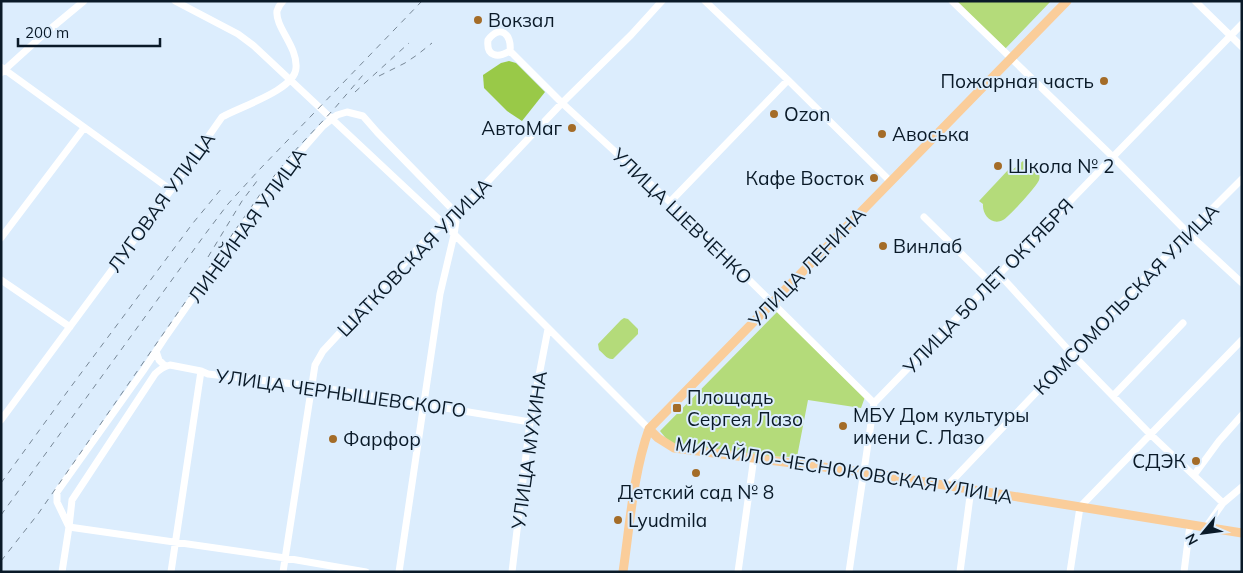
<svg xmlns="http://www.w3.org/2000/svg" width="1243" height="573" font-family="Mulish,sans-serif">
<rect width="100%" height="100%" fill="#dcedfd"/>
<!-- green -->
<path fill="#b4db7a" d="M 952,1 L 1051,1 L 1003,51 Z
M 1023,161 C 1028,164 1035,164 1038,171 C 1040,175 1040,179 1038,182 C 1035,188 1008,218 1003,220 C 992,226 982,215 983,204 L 979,201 L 1009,169 L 1011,171 Z
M 779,310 L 865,397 L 861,408 L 808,400 L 797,457 L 746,456 L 674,448 L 660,431 Z
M 624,318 L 628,319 L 638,329 L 638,334 L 613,359 C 607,360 603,353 599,350 L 598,344 L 621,320 Z"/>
<!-- forest -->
<path fill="#99c948" d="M 509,61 L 516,63 L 545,92 L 522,121 L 507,111 L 484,88 L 483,75 L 501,63 Z"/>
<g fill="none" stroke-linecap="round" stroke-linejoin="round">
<!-- minor -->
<path stroke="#fff" stroke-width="7" d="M 175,1 L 238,34 L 254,46 L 444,224 L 649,429
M 705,1 L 788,80 L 890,181
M 952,1 L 1113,157 L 1188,233 L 1242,283
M 1195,1 L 1242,47
M 510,51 C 498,58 486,57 488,40 C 500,24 512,34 510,51 L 562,103 L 670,202 L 874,403
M 1,67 L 171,190
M 1,73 L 43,35 L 84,1
M 670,202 L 788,80
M 924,217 L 991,283
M 1,238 L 84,128
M 999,274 L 1073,355 L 1150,434 L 1223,503 L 1206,527
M 1,280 L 70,327
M 156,351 L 159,360 L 165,366
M 1113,396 L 1183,323
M 1,420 L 171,190 L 222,117 C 239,107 295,90 296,68 C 298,47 275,27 277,11 C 278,8 280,4 283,1
M 1194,475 L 1219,441 L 1242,415
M 948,485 L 1188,233 L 1242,179
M 1223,503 L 1242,487
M 69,527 L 57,502 L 57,492 L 143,371 L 164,339 L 273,183 L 323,126 L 337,115 L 347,112 L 363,116 L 377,132 L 457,214 L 454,235 L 440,294 L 399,572
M 69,527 L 285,558 L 366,572
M 62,572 L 69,527 L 72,500 L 155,374 C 160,369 163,367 170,365 L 201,371 L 208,374 L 311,386 L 530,422
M 171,572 L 201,371
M 283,572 L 315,365 L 323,351 L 433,232 L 457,214 L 562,103 L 631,35 L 662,1
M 512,572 L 530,422 L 548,329
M 738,572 L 754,457
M 849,572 L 874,403 L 1242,24
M 960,572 L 971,489
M 1070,572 L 1080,507 L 1242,340
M 1184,572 L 1190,525"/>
<!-- major -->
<path stroke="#facd9a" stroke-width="9" d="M 649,429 L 658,438 L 674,448 L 863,472 L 1242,533
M 623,572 C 630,524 633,474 649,429 L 1067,1"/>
<!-- rail -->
<path stroke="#778796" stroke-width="1" stroke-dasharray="6 6" stroke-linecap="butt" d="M 379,76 L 405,63 L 417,55 L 432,43
M 355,92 L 409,43
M 208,257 L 242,201 L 257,181
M 1,483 L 70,388 L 193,223 L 222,188
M 1,515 L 206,233 L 228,204 L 259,170 L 422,1
M 1,561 L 38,514 L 261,193 L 288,158 L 334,109 L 363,75"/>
</g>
<!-- markers -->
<g fill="#a46c28" stroke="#dcedfd" stroke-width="2">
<circle cx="478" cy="20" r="5"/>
<circle cx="1104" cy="81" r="5"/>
<circle cx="774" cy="114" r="5"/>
<circle cx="572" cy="128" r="5"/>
<circle cx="882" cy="134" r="5"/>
<circle cx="998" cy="166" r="5"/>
<circle cx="874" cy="178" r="5"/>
<circle cx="883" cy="246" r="5"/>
<rect x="672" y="403" width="10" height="10" rx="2.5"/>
<circle cx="843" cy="426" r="5"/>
<circle cx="333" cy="439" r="5"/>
<circle cx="1196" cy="461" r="5"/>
<circle cx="696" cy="473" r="5"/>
<circle cx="618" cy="520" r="5"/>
</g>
<g text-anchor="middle" stroke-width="4" stroke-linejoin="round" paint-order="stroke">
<!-- poi labels -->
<g font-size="19" fill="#0a1a28" stroke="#dcedfd" text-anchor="start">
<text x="488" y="27">Вокзал</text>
<text x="1094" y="88" text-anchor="end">Пожарная часть</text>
<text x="784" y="121">Ozon</text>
<text x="562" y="135" text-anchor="end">АвтоМаг</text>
<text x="892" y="141">Авоська</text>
<text x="1008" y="173">Школа № 2</text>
<text x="864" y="185" text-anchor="end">Кафе Восток</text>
<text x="893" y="253">Винлаб</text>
<text x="687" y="404">Площадь<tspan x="687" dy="22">Сергея Лазо</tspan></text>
<text x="853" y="422">МБУ Дом культуры<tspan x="853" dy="22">имени С. Лазо</tspan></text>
<text x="343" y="446">Фарфор</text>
<text x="1186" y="468" text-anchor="end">СДЭК</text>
<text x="696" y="499" text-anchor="middle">Детский сад № 8</text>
<text x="628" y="527">Lyudmila</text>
</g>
<!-- street labels -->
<g font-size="19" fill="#0a1a28" stroke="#dcedfd">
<text transform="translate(161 202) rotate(-54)" y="7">ЛУГОВАЯ УЛИЦА</text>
<text transform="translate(682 216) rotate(44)" y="7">УЛИЦА ШЕВЧЕНКО</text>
<text transform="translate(247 225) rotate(-54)" y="7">ЛИНЕЙНАЯ УЛИЦА</text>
<text transform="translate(414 257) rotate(-46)" y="7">ШАТКОВСКАЯ УЛИЦА</text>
<text transform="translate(807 267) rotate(-46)" y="7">УЛИЦА ЛЕНИНА</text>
<text transform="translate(988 286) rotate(-46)" y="7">УЛИЦА 50 ЛЕТ ОКТЯБРЯ</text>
<text transform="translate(1126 299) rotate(-46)" y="7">КОМСОМОЛЬСКАЯ УЛИЦА</text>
<text transform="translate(341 393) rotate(8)" y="7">УЛИЦА ЧЕРНЫШЕВСКОГО</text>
<text transform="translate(529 450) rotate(-82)" y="7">УЛИЦА МУХИНА</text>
<text transform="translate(844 470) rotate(9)" y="7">МИХАЙЛО-ЧЕСНОКОВСКАЯ УЛИЦА</text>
</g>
</g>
<!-- border -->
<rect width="1243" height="573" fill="none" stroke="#0a1a28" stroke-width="5"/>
<!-- north arrow -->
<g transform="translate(1203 533) rotate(241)" stroke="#dcedfd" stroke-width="4" paint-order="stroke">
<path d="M0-4L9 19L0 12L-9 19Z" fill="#0a1a28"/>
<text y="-8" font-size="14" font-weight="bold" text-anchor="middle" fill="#0a1a28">N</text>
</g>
<!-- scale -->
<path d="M18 38v8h142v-8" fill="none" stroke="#0a1a28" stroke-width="2.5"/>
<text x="25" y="38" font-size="15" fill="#0a1a28" stroke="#dcedfd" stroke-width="4" paint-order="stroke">200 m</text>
</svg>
